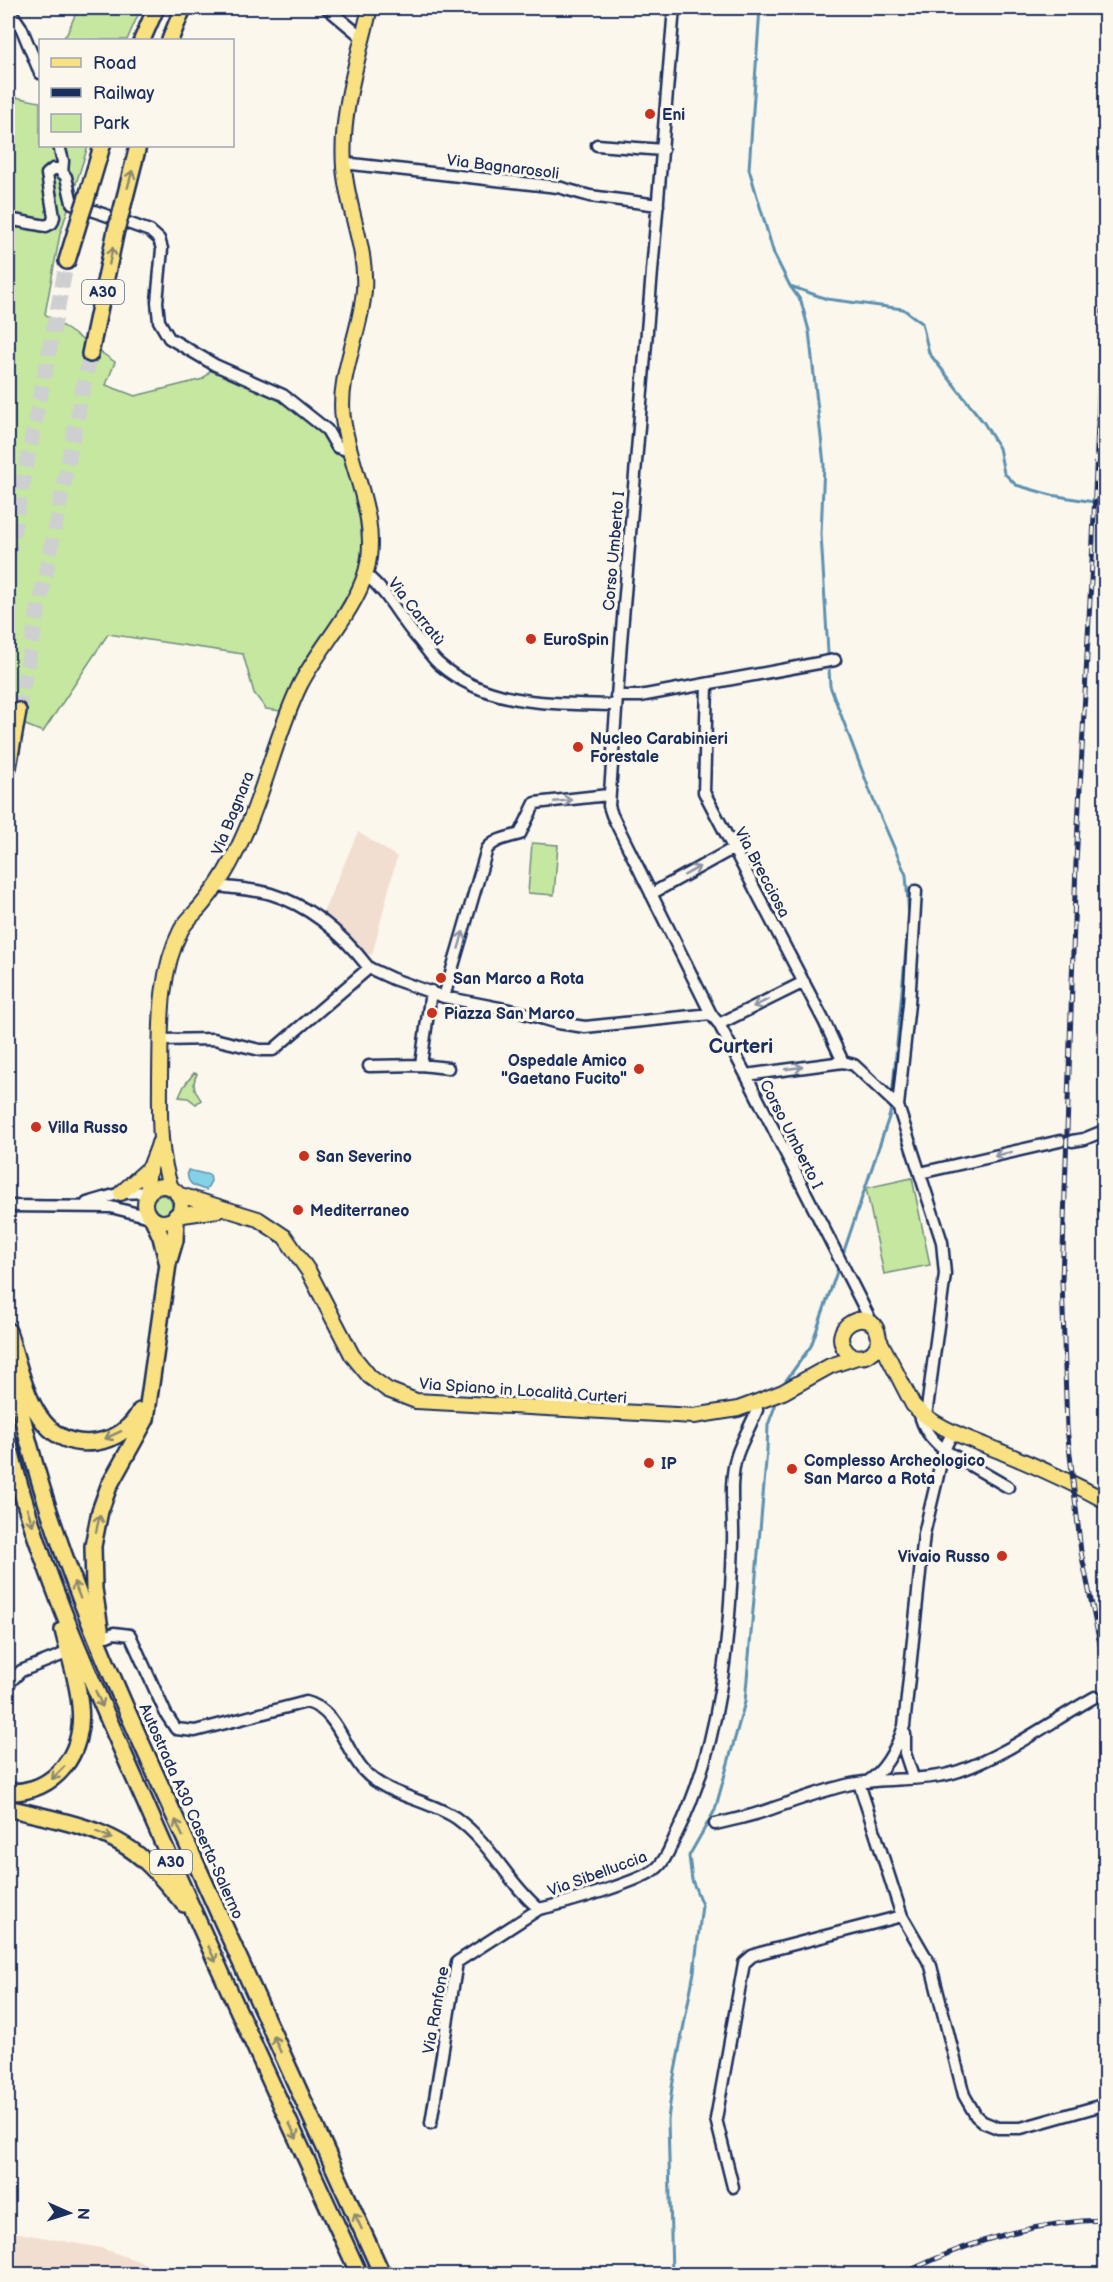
<svg xmlns="http://www.w3.org/2000/svg" width="1113" height="2282" font-family="'Balsamiq Sans',sans-serif">
<rect width="100%" height="100%" fill="#fbf7ec"/>
<filter id="ink" filterUnits="userSpaceOnUse"><feTurbulence type="fractalNoise" baseFrequency=".0167" numOctaves="2"/><feDisplacementMap in="SourceGraphic" scale="12" xChannelSelector="R" yChannelSelector="G"/><feConvolveMatrix kernelMatrix="1 2 1 2 8 2 1 2 1" color-interpolation-filters="sRGB"/></filter>
<g filter="url(#ink)">
<!-- built -->
<path fill="#f1ded0" d="M 358,832 L 397,857 L 372,955 L 363,953 L 322,915 Z
M 8,2231 L 101,2248 L 175,2274 L 8,2274 Z"/>
<!-- green -->
<path fill="#c5e7a0" stroke="#708b7f" stroke-width="1.5" d="M 78,8 L 141,8 L 127,40 L 61,40 L 67,34 Z
M 10,96 L 40,102 L 40,146 L 88,146 L 60,234 L 45,314 L 115,362 L 106,385 L 135,396 L 203,379 L 215,365 L 283,395 L 327,430 L 349,467 L 358,503 L 364,561 L 351,588 L 281,711 L 266,709 L 254,693 L 243,654 L 108,634 L 43,732 L 8,718 L 8,147 Z
M 532,843 L 558,845 L 554,895 L 528,893 Z
M 194,1073 L 197,1074 C 191,1084 195,1091 201,1100 L 196,1104 L 188,1098 L 179,1097 L 184,1086 Z
M 912,1178 L 930,1265 L 884,1274 L 866,1188 Z
M152 1205a10 10 0 1 1 20 0a10 10 0 1 1-20 0Z"/>
<!-- water -->
<path fill="#85d1e5" stroke="#5b90af" stroke-width="1.5" d="M 188,1170 L 210,1175 L 211,1181 L 206,1190 C 195,1187 185,1184 188,1170 Z"/>
<g fill="none" stroke-linecap="round" stroke-linejoin="round">
<!-- stream -->
<path stroke="#5b90af" stroke-width="3" d="M 760,8 L 749,169 L 774,254 L 790,286 L 827,299 L 903,309 L 922,323 L 929,353 L 984,423 L 999,448 L 1004,473 L 1016,485 L 1051,495 L 1106,504
M 790,286 L 801,301 L 809,331 L 824,464 L 821,534 L 830,686 L 873,799 L 906,875 L 909,917 L 892,1097
M 842,1257 L 890,1114 L 891,1104
M 782,1386 L 811,1346 L 839,1266
M 672,2274 L 668,2120 L 672,2087 L 694,1972 L 702,1905 L 692,1880 L 689,1856 L 715,1810 L 745,1702 L 767,1450 L 768,1425 L 778,1398"/>
<!-- highway-tunnel -->
<path stroke="#cecfd0" stroke-width="15" stroke-dasharray="15 8" stroke-linecap="butt" d="M 8,558 L 67,261
M 18,711 L 90,354"/>
<!-- minor casing -->
<g stroke="#1b2f5e" stroke-width="15">
<path id="minor" d="M 8,8 L 21,27 L 40,73
M 327,8 L 363,38
M 674,8 L 621,642 L 609,806 L 612,815 L 711,1014 L 719,1024 L 746,1075 L 872,1323
M 597,145 L 663,150
M 59,146 L 63,161 L 62,173
M 343,163 L 558,187 L 590,196 L 658,205
M 8,219 L 46,226 L 52,223 L 54,217 L 47,174 L 53,169 L 60,169 L 66,177 L 72,203 L 150,231 L 159,239 L 162,249 L 157,302 L 159,321 L 169,338 L 215,365 L 283,395 L 327,430 L 337,447 L 350,451
M 366,575 C 388,592 399,618 418,639 C 425,647 431,657 439,664 C 489,707 554,703 616,705
M 707,685 L 704,792 L 825,1023 L 843,1062
M 616,696 L 640,696 L 835,660
M 216,886 C 234,888 253,889 271,894 C 311,906 344,936 369,968
M 651,894 L 734,848
M 444,997 L 487,849 C 495,839 507,838 520,834 L 535,803 L 608,795
M 719,1024 L 804,982
M 160,1040 L 214,1039 L 260,1050 L 273,1050 L 369,968 L 393,979 L 444,997 L 520,1012 L 558,1023 L 585,1027 L 711,1014
M 421,1065 L 431,991
M 369,1066 L 421,1065 L 448,1068
M 746,1075 L 843,1062 L 854,1065 L 898,1106 L 942,1242 L 945,1274 L 926,1416
M 898,1106 L 909,1004 L 916,891
M 1072,1141 L 1084,1139 L 1106,1130
M 920,1173 L 1060,1141
M 87,1203 L 121,1193 L 149,1192
M 8,1206 L 111,1207 L 150,1217
M 919,1411 C 923,1429 930,1438 944,1450 L 1008,1487
M 107,1636 L 114,1633 L 130,1635 L 166,1714 L 176,1729 L 195,1731 L 306,1702 C 337,1709 344,1748 363,1770 C 386,1796 427,1799 456,1818 C 492,1844 507,1882 539,1909 C 562,1904 644,1881 658,1867 C 667,1859 671,1845 676,1835 C 720,1748 730,1638 733,1542 C 734,1514 728,1482 737,1455 C 742,1440 751,1425 757,1410 L 756,1402
M 8,1684 L 21,1671 L 64,1654
M 905,1734 L 905,1753 L 913,1777
M 867,1782 C 886,1770 897,1747 904,1726 L 924,1534 L 944,1450 L 953,1431
M 859,1783 L 902,1916 L 931,1966 L 964,2095 L 976,2116 L 983,2122 L 998,2128 L 1021,2128 L 1106,2104
M 715,1824 C 733,1820 751,1816 768,1810 C 795,1801 823,1790 851,1784 C 885,1777 928,1782 959,1771 C 1008,1754 1050,1722 1095,1697
M 431,2123 L 457,1962 L 539,1909
M 733,2187 L 716,2119 L 744,1963 L 752,1956 L 760,1953 L 902,1916"/>
</g>
<!-- major casing -->
<g stroke="#1b2f5e" stroke-width="18">
<path id="major" d="M145 1204a18 18 0 1 1 36 0a18 18 0 1 1-36 0Z
M 171,1188 C 158,1151 160,1116 160,1077 C 161,1028 158,975 181,930 C 187,919 198,911 205,901 C 221,882 233,860 243,837 C 266,788 276,734 300,685 C 318,649 355,611 366,572 C 381,520 350,470 343,419 C 337,376 361,333 364,290 C 367,247 347,209 344,167 C 340,113 358,59 370,8
M 149,1192 C 144,1173 154,1161 159,1143
M 121,1193 L 148,1169
M 177,1194 L 258,1219 L 285,1237 L 309,1272 L 352,1355 L 370,1377 L 388,1390 L 416,1401 L 694,1416 L 738,1409 L 757,1402 L 783,1392 L 830,1366 L 857,1357
M 176,1216 L 218,1210
M 879,1339 C 876,1354 865,1360 850,1355 C 820,1328 875,1300 879,1339 L 913,1405 C 936,1430 974,1440 1004,1453 C 1038,1467 1073,1483 1106,1501"/>
</g>
<!-- highway casing -->
<g stroke="#1b2f5e" stroke-width="20">
<path id="highway" d="M 142,40 L 156,8
M 170,40 L 183,8
M 86,200 L 102,146
M 121,213 L 138,146
M 67,261 L 81,215
M 90,354 L 116,230
M 8,767 L 18,711
M 153,1219 L 161,1237 L 167,1261
M 8,1331 C 23,1377 33,1451 96,1442 C 116,1439 131,1428 140,1411
M 8,1349 C 38,1522 113,1681 185,1839 C 250,1984 316,2129 382,2274
M 8,1441 C 38,1566 93,1684 145,1802 C 214,1960 287,2117 359,2274
M 101,1635 L 94,1589 L 93,1546 L 100,1511 L 109,1486 L 146,1419 L 168,1264 L 175,1240 L 176,1216
M 8,1792 C 56,1793 85,1753 80,1706 C 78,1680 69,1655 63,1630
M 8,1808 C 55,1820 111,1827 147,1863 C 160,1875 172,1890 184,1904"/>
</g>
<!-- minor -->
<use href="#minor" stroke="#fbf7ec" stroke-width="10"/>
<!-- major -->
<use href="#major" stroke="#f9e181" stroke-width="14"/>
<!-- highway -->
<use href="#highway" stroke="#f9e181" stroke-width="15"/>
<!-- rail casing -->
<g stroke="#1b2f5e" stroke-width="5">
<path id="rail" d="M 1106,239 L 1092,562 L 1076,863 L 1062,1281 L 1067,1428 L 1081,1552 L 1106,1673
M 903,2274 C 967,2242 1033,2221 1106,2220"/>
</g>
<!-- rail -->
<use href="#rail" stroke="#fbf7ec" stroke-width="3" stroke-dasharray="9" stroke-linecap="butt"/>
<!-- highway-bridge casing -->
<g stroke="#1b2f5e" stroke-width="20" stroke-linecap="butt">
<path id="highway-bridge" d="M 81,215 L 86,200
M 116,230 L 121,213"/>
</g>
<!-- highway-bridge -->
<use href="#highway-bridge" stroke="#f9e181" stroke-width="15"/>
</g>
<!-- one-way arrows -->
<defs><path id="oneway-shaft" d="M-6 0H5M1.5-3L5.5 0L1.5 3" fill="none" stroke-width="1.6" stroke-linecap="round" stroke-linejoin="round" transform="scale(1.5)"/></defs>
<g stroke="#8a8870">
<use href="#oneway-shaft" transform="translate(130 179) rotate(-75)"/>
<use href="#oneway-shaft" transform="translate(111 256) rotate(-78)"/>
<use href="#oneway-shaft" transform="translate(113 1435) rotate(155)"/>
<use href="#oneway-shaft" transform="translate(30 1517) rotate(71)"/>
<use href="#oneway-shaft" transform="translate(98 1523) rotate(-78)"/>
<use href="#oneway-shaft" transform="translate(77 1590) rotate(-111)"/>
<use href="#oneway-shaft" transform="translate(99 1699) rotate(66)"/>
<use href="#oneway-shaft" transform="translate(58 1773) rotate(135)"/>
<use href="#oneway-shaft" transform="translate(179 1828) rotate(-114)"/>
<use href="#oneway-shaft" transform="translate(104 1835) rotate(23)"/>
<use href="#oneway-shaft" transform="translate(212 1954) rotate(65)"/>
<use href="#oneway-shaft" transform="translate(277 2044) rotate(-114)"/>
<use href="#oneway-shaft" transform="translate(293 2131) rotate(65)"/>
<use href="#oneway-shaft" transform="translate(358 2221) rotate(-114)"/>
</g>
<g stroke="#8b93a5">
<use href="#oneway-shaft" transform="translate(563 801) rotate(-5)"/>
<use href="#oneway-shaft" transform="translate(692 871) rotate(-29)"/>
<use href="#oneway-shaft" transform="translate(461 940) rotate(-74)"/>
<use href="#oneway-shaft" transform="translate(761 1003) rotate(154)"/>
<use href="#oneway-shaft" transform="translate(794 1068) rotate(-8)"/>
<use href="#oneway-shaft" transform="translate(1003 1154) rotate(167)"/>
</g>
</g>
<!-- markers -->
<g fill="#c8321e" stroke="#fbf7ec" stroke-width="2">
<circle cx="650" cy="114" r="6"/>
<circle cx="531" cy="639" r="6"/>
<circle cx="578" cy="747" r="6"/>
<circle cx="441" cy="978" r="6"/>
<circle cx="432" cy="1013" r="6"/>
<circle cx="639" cy="1069" r="6"/>
<circle cx="36" cy="1127" r="6"/>
<circle cx="304" cy="1156" r="6"/>
<circle cx="298" cy="1210" r="6"/>
<circle cx="649" cy="1463" r="6"/>
<circle cx="792" cy="1469" r="6"/>
<circle cx="1002" cy="1556" r="6"/>
</g>
<g text-anchor="middle" stroke-width="6" stroke-linejoin="round" paint-order="stroke">
<!-- shield labels -->
<g fill="#fbf7ec" stroke="#5e6b89" stroke-width="1.5">
<rect x="82" y="280" width="42" height="24" rx="4.5"/>
<rect x="150" y="1850" width="42" height="24" rx="4.5"/>
</g>
<g font-size="15" font-weight="bold" fill="#1b2f5e">
<text x="103" y="297">A30</text>
<text x="171" y="1867">A30</text>
</g>
<!-- poi labels -->
<g font-size="16" font-weight="bold" fill="#1b2f5e" stroke="#fbf7ec" text-anchor="start">
<text x="662" y="120">Eni</text>
<text x="543" y="645">EuroSpin</text>
<text x="590" y="744">Nucleo Carabinieri<tspan x="590" dy="18">Forestale</tspan></text>
<text x="453" y="984">San Marco a Rota</text>
<text x="444" y="1019">Piazza San Marco</text>
<text x="627" y="1066" text-anchor="end">Ospedale Amico<tspan x="627" dy="18">"Gaetano Fucito"</tspan></text>
<text x="48" y="1133">Villa Russo</text>
<text x="316" y="1162">San Severino</text>
<text x="310" y="1216">Mediterraneo</text>
<text x="804" y="1466">Complesso Archeologico<tspan x="804" dy="18">San Marco a Rota</tspan></text>
<text x="661" y="1469">IP</text>
<text x="990" y="1562" text-anchor="end">Vivaio Russo</text>
</g>
<!-- street labels -->
<g font-size="16" fill="#1b2f5e" stroke="#fbf7ec">
<text transform="translate(503 166) rotate(7)" y="6">Via Bagnarosoli</text>
<text transform="translate(613 551) rotate(-85)" y="6">Corso Umberto I</text>
<text transform="translate(417 611) rotate(52)" y="6">Via Carratù</text>
<text transform="translate(232 813) rotate(-68)" y="6">Via Bagnara</text>
<text transform="translate(763 872) rotate(62)" y="6">Via Brecciosa</text>
<text transform="translate(792 1134) rotate(63)" y="6">Corso Umberto I</text>
<text transform="translate(523 1390) rotate(4)" y="6">Via Spiano in Località Curteri</text>
<text transform="translate(192 1811) rotate(66)" y="6">Autostrada A30 Caserta-Salerno</text>
<text transform="translate(597 1873) rotate(-20)" y="6">Via Sibelluccia</text>
<text transform="translate(435 2010) rotate(-80)" y="6">Via Ranfone</text>
</g>
<!-- quarter labels -->
<g font-size="20" font-weight="bold" fill="#1b2f5e" stroke="#fbf7ec">
<text x="741" y="1053">Curteri</text>
</g>
</g>
<!-- margin -->
<rect width="1113" height="2282" fill="none" stroke="#fbf7ec" stroke-width="30"/>
<rect x="15" y="15" width="1083" height="2252" fill="none" stroke="#1b2f5e" stroke-width="2" filter="url(#ink)"/>
<!-- legend -->
<rect x="39" y="39" width="195" height="108" fill="#fbf7ec" stroke="#a1a7b3" stroke-width="1.5"/>
<rect x="51" y="58" width="30" height="9" fill="#f9e181" stroke="#a1a7b3" stroke-width="1.5"/>
<text x="93" y="69" font-size="18" fill="#1b2f5e">Road</text>
<rect x="51" y="88" width="30" height="9" fill="#1b2f5e" stroke="#a1a7b3" stroke-width="1.5"/>
<text x="93" y="99" font-size="18" fill="#1b2f5e">Railway</text>
<rect x="51" y="114" width="30" height="18" fill="#c5e7a0" stroke="#a1a7b3" stroke-width="1.5"/>
<text x="93" y="129" font-size="18" fill="#1b2f5e">Park</text>
<!-- north arrow -->
<g transform="translate(69 2213) rotate(93)" stroke="#fbf7ec" stroke-width="4.5" paint-order="stroke">
<path d="M0-4.5L10 22L0 15L-10 22Z" fill="#1b2f5e"/>
<text y="-9" font-size="16" font-weight="bold" text-anchor="middle" fill="#1b2f5e">N</text>
</g>
</svg>
